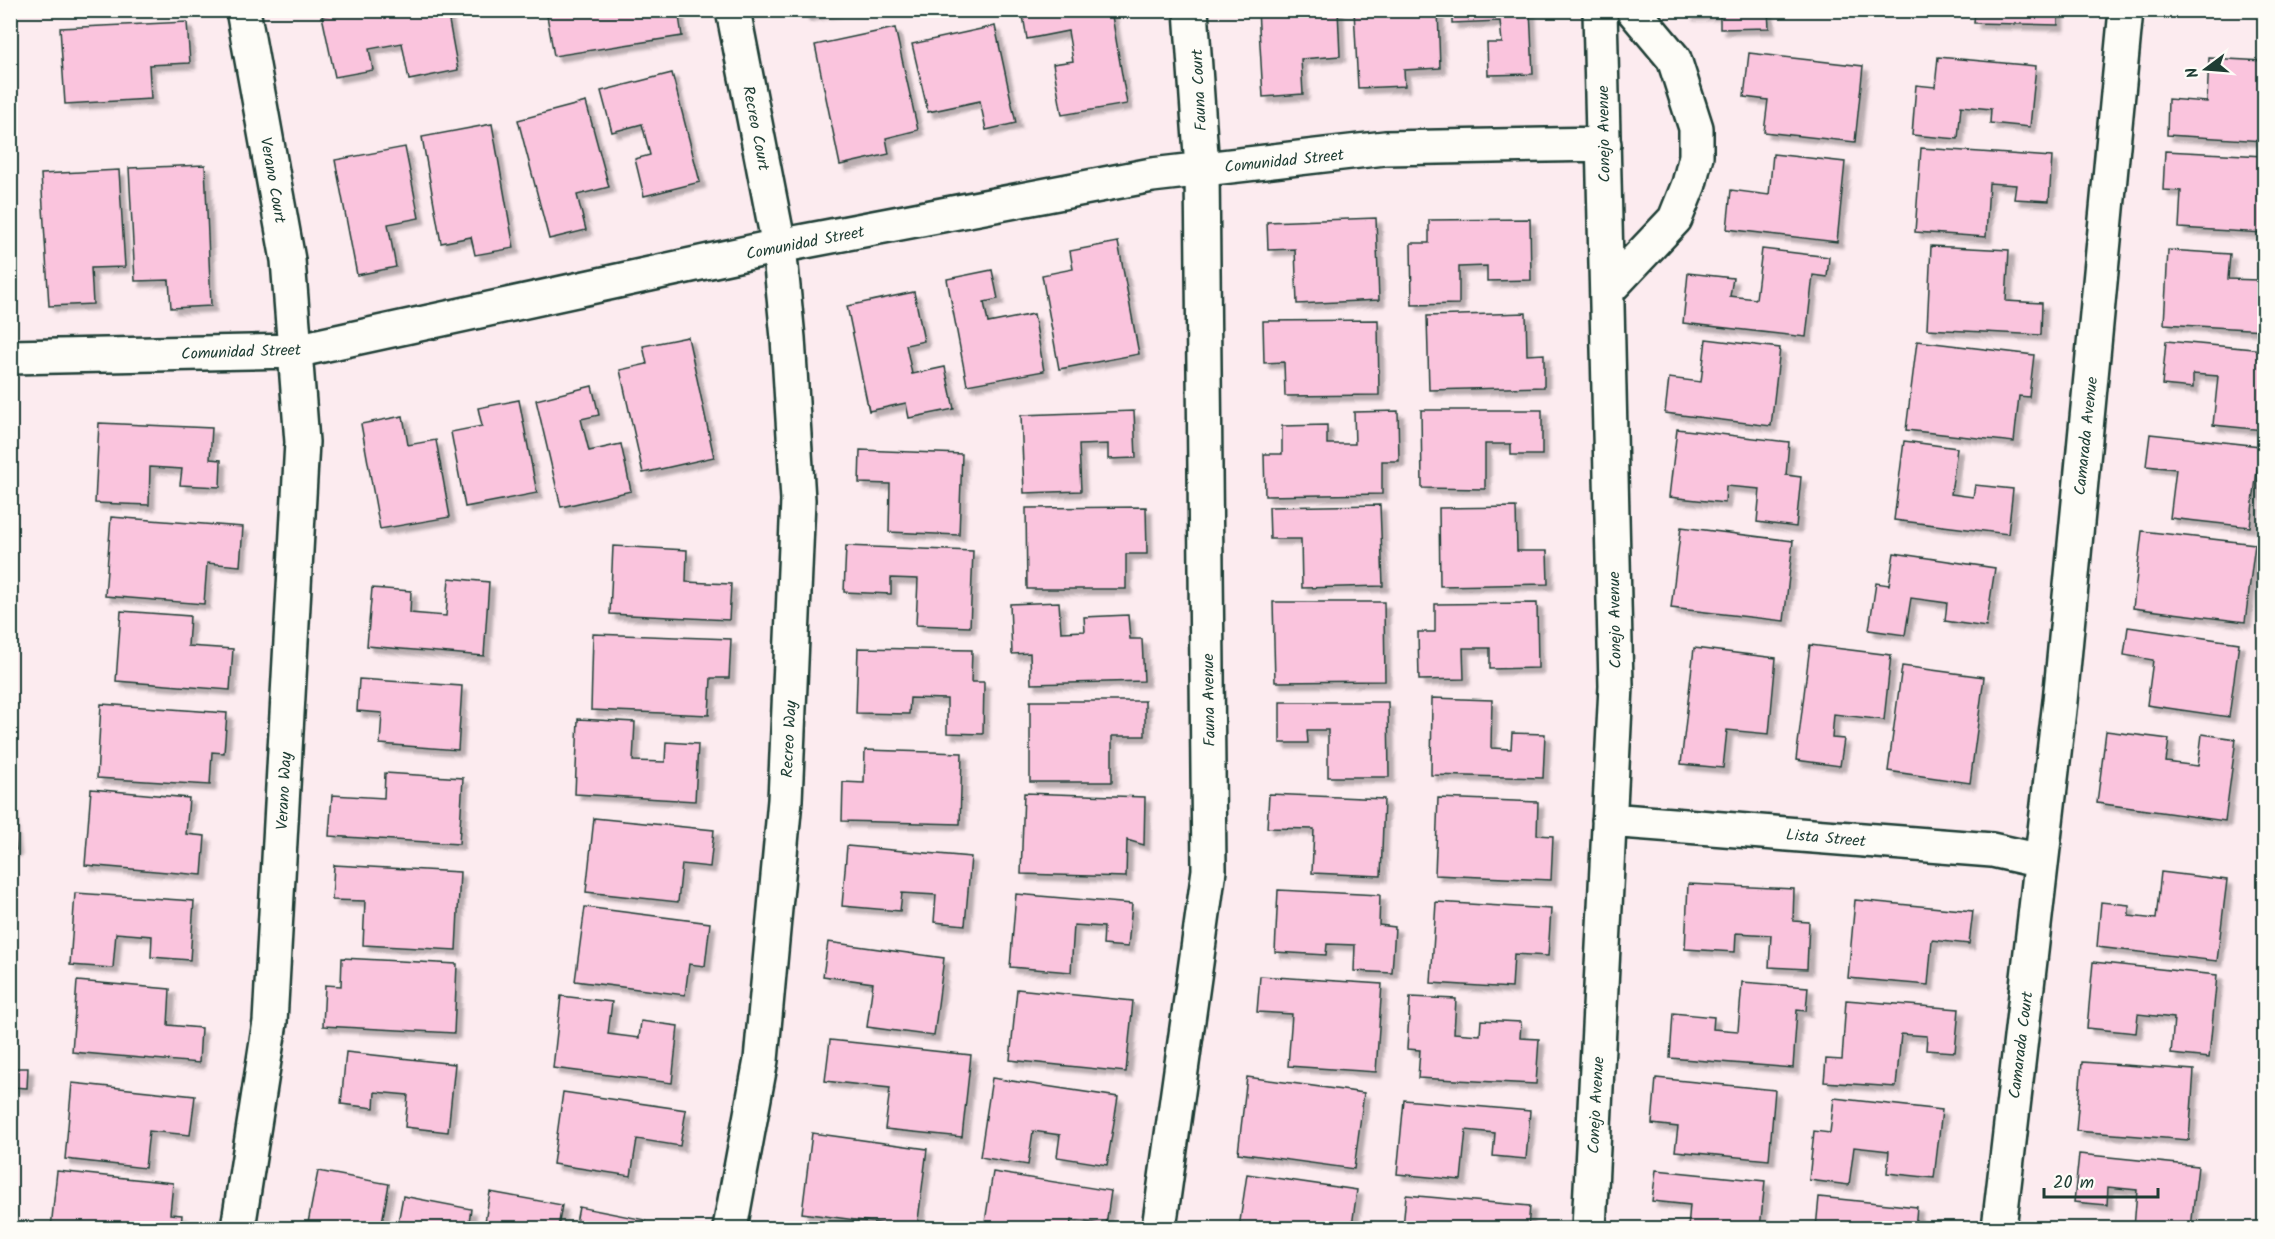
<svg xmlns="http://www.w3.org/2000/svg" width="2275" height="1239" font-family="Kalam,sans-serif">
<defs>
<filter id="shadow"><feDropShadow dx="5.5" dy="5.5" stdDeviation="1.5" flood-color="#0004"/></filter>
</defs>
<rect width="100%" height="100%" fill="#fcebef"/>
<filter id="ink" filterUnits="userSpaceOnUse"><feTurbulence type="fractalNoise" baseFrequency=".0167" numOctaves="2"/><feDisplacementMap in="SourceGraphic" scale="12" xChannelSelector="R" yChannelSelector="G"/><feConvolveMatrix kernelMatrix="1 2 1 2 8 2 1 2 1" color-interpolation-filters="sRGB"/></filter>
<g filter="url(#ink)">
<!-- building -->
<path fill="#fac4dd" stroke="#1f3d34" stroke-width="1.5" filter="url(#shadow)" d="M 349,10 L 447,10 L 458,70 L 409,80 L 402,43 L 369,49 L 373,70 L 335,77 L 322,16 Z
M 546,10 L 678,10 L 682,36 L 554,56 Z
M 803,10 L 838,10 L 804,16 Z
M 1022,10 L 1111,10 L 1127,104 L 1062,115 L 1053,64 L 1073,61 L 1068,31 L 1027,39 Z
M 1258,10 L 1338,10 L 1340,56 L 1301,59 L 1303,94 L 1263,97 Z
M 1354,10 L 1438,10 L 1440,68 L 1404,70 L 1405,86 L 1358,88 Z
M 1452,10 L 1530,10 L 1533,74 L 1488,75 L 1487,43 L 1502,43 L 1500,21 L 1452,23 Z
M 1688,10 L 1768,10 L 1769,28 L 1720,29 L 1720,14 L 1688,15 Z
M 1975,10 L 2058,10 L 2058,25 L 1974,23 Z
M 2263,10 L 2264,10 L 2264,42 L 2261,42 Z
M 187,22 L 190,63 L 149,65 L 151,99 L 65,104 L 60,28 Z
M 995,26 L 1016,123 L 986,130 L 980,101 L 928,112 L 912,44 Z
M 895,28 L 918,130 L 886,138 L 889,154 L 840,165 L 815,45 Z
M 1749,53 L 1863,66 L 1855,142 L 1764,132 L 1768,100 L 1744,97 Z
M 1938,57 L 2036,66 L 2030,127 L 1990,123 L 1991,109 L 1961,106 L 1958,139 L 1912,135 L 1916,85 L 1935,87 Z
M 2209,58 L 2264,61 L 2264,141 L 2167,135 L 2168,99 L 2207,102 Z
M 672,73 L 700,182 L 644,196 L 635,159 L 650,155 L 642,124 L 612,132 L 601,91 Z
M 586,102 L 609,187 L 577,195 L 586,230 L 549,239 L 518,120 Z
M 492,124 L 514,248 L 475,255 L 471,237 L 441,243 L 422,137 Z
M 405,147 L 419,218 L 388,224 L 396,267 L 357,275 L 335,160 Z
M 1921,148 L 2052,157 L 2049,201 L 2014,199 L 2016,185 L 1989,183 L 1986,237 L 1915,232 Z
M 2165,151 L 2264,156 L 2264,233 L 2179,228 L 2181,191 L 2163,190 Z
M 1773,154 L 1845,162 L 1837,242 L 1727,229 L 1731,190 L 1769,195 Z
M 205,165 L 211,306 L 171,308 L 169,280 L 135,281 L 129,168 Z
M 119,170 L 125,267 L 91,268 L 93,304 L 49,306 L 41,174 Z
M 1376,218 L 1379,300 L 1297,304 L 1295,249 L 1268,250 L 1267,222 Z
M 1530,219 L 1531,280 L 1487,281 L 1487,266 L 1459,267 L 1459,304 L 1412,305 L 1411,243 L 1429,243 L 1429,220 Z
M 1118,242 L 1139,354 L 1059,369 L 1042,275 L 1073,269 L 1070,251 Z
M 1931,246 L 2009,250 L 2006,301 L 2042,303 L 2041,335 L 1927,329 Z
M 1762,249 L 1829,257 L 1827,277 L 1813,275 L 1806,337 L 1683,323 L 1688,273 L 1733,278 L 1730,296 L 1756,299 Z
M 2168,250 L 2230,254 L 2228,279 L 2258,280 L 2261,256 L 2264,256 L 2264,330 L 2164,324 Z
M 992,270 L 998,299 L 984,302 L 988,323 L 1034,314 L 1044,371 L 967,385 L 947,279 Z
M 914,292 L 924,341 L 906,345 L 912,374 L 945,367 L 954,409 L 909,418 L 906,403 L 869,411 L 847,306 Z
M 1526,313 L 1527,355 L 1544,354 L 1544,387 L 1429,390 L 1427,316 Z
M 1378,320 L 1379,395 L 1285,396 L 1284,362 L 1264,363 L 1263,321 Z
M 688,337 L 714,457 L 643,473 L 620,370 L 647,364 L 643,346 Z
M 1706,339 L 1780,348 L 1771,426 L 1665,413 L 1669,378 L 1701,382 Z
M 1917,341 L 2034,355 L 2029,397 L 2019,396 L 2014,442 L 1906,430 Z
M 2166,341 L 2264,350 L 2264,430 L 2213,425 L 2218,376 L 2193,374 L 2193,388 L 2162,385 Z
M 592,386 L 599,415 L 581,419 L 589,451 L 621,444 L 631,491 L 561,507 L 536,400 Z
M 519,400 L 537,493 L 465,507 L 451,432 L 482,426 L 478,408 Z
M 1421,410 L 1542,410 L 1542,455 L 1511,455 L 1511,444 L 1485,444 L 1485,489 L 1422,488 Z
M 1134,411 L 1136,458 L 1108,459 L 1108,444 L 1079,445 L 1081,491 L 1024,493 L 1021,415 Z
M 1398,411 L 1399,461 L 1382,461 L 1382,494 L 1265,496 L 1264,454 L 1282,454 L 1282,426 L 1327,425 L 1327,444 L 1355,444 L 1354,412 Z
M 403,416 L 408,445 L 436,440 L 450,517 L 380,529 L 361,424 Z
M 99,423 L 212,428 L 210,459 L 221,460 L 220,487 L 180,485 L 182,469 L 150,467 L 149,505 L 95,503 Z
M 1677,429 L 1789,442 L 1786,475 L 1801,477 L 1796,527 L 1757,522 L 1760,489 L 1726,486 L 1725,503 L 1669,497 Z
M 2150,434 L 2260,446 L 2250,527 L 2170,518 L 2176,469 L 2146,466 Z
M 1904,441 L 1957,448 L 1951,494 L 1973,497 L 1975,485 L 2013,489 L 2008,534 L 1894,520 Z
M 860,450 L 962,454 L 959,535 L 889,532 L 890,484 L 859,483 Z
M 1380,505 L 1383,586 L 1302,588 L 1301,539 L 1270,539 L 1269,507 Z
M 1146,507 L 1147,554 L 1126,554 L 1126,589 L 1027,589 L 1026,508 Z
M 1516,507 L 1517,551 L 1547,551 L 1548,584 L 1440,586 L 1439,508 Z
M 111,517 L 243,527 L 240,566 L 207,563 L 204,604 L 105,596 Z
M 1681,527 L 1793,541 L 1784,621 L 1671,608 Z
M 2142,531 L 2255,544 L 2245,622 L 2133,608 Z
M 613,546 L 687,550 L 686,582 L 731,584 L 729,620 L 610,614 Z
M 846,546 L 973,551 L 970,627 L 916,625 L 918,579 L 891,578 L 891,594 L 844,592 Z
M 1894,553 L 1995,568 L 1986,627 L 1945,621 L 1947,603 L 1911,598 L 1905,635 L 1869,630 L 1876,583 L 1889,585 Z
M 449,578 L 489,582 L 484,656 L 367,646 L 372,588 L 411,591 L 410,613 L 446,616 Z
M 1059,602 L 1061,632 L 1085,631 L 1084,617 L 1128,615 L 1130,639 L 1142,639 L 1144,681 L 1031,684 L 1030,653 L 1012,654 L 1010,604 Z
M 1273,602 L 1384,602 L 1385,681 L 1275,682 Z
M 1537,603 L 1538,668 L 1490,669 L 1490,648 L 1463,648 L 1464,679 L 1419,680 L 1418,632 L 1435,632 L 1435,604 Z
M 121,611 L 190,616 L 188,646 L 233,649 L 230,690 L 116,681 Z
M 2128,627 L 2239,643 L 2229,717 L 2147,705 L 2153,660 L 2124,655 Z
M 593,634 L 731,639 L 729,678 L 711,678 L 709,715 L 591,710 Z
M 1810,645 L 1891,655 L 1884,720 L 1834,714 L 1832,738 L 1844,739 L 1840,766 L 1796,760 Z
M 858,648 L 972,650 L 971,682 L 984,682 L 983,734 L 947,733 L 947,699 L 910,698 L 909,714 L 856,713 Z
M 1694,648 L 1776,658 L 1769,734 L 1727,730 L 1723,768 L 1681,764 Z
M 1902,666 L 1984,677 L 1970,783 L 1888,771 Z
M 359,679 L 462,686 L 458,750 L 380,744 L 382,713 L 357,711 Z
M 1432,698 L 1492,700 L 1491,748 L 1511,749 L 1512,733 L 1545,734 L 1543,778 L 1431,775 Z
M 1030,701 L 1145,701 L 1145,736 L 1112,736 L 1112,782 L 1030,782 Z
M 1280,702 L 1388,702 L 1389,777 L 1328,777 L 1328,730 L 1307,730 L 1308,743 L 1280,743 Z
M 101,704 L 227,713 L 224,753 L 212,752 L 210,785 L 97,778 Z
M 578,719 L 635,722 L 633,761 L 665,762 L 666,742 L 698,744 L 695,801 L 575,794 Z
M 2106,731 L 2169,739 L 2166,762 L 2198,766 L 2202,734 L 2236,739 L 2225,821 L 2097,803 Z
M 865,750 L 962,753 L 960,824 L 842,821 L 843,782 L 864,783 Z
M 385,773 L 463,778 L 459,844 L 329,836 L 332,795 L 384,798 Z
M 91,789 L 189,798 L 186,834 L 205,836 L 202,875 L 85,865 Z
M 1024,793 L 1145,797 L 1144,845 L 1127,840 L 1126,877 L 1021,874 Z
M 1269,794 L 1384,799 L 1381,876 L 1312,873 L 1314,829 L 1267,828 Z
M 10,796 L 16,850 L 10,851 Z
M 1438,798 L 1538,802 L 1537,835 L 1553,836 L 1551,880 L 1435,875 Z
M 594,818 L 714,830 L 710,867 L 682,864 L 678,902 L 586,892 Z
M 847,846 L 971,857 L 965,925 L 934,922 L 936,895 L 902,893 L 900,911 L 842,906 Z
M 334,865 L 460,872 L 456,950 L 363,945 L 365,901 L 332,900 Z
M 2161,872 L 2227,880 L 2217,961 L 2097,947 L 2101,902 L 2129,905 L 2129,916 L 2156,919 Z
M 1688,884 L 1794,889 L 1793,921 L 1809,922 L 1807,969 L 1769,967 L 1771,935 L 1736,933 L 1735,952 L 1685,949 Z
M 1278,890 L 1380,895 L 1379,925 L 1395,927 L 1392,973 L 1354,971 L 1355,945 L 1327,944 L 1326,955 L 1275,952 Z
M 75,893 L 194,901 L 190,960 L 151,957 L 152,936 L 116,933 L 113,968 L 70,965 Z
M 1016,894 L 1132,904 L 1128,947 L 1103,945 L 1104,927 L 1074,925 L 1071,972 L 1010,967 Z
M 1855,900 L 1973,911 L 1969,944 L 1932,940 L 1928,985 L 1848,978 Z
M 1436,902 L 1551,909 L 1548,956 L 1514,954 L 1512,988 L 1431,983 Z
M 585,907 L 710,923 L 705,966 L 689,964 L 685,995 L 575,981 Z
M 828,942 L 944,958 L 934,1036 L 867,1027 L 873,983 L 823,976 Z
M 342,958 L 457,964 L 454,1033 L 323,1026 L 325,985 L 341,986 Z
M 2093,962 L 2217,975 L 2209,1058 L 2171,1054 L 2174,1018 L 2138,1014 L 2136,1033 L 2087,1028 Z
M 1260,976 L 1382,984 L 1376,1072 L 1288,1066 L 1292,1014 L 1257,1012 Z
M 77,981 L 170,989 L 168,1025 L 201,1028 L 199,1063 L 72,1052 Z
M 1742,982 L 1808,987 L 1806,1011 L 1797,1010 L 1793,1068 L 1670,1058 L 1673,1013 L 1714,1017 L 1713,1029 L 1738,1031 Z
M 1017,989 L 1133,1001 L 1126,1072 L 1010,1060 Z
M 561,996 L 612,1002 L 608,1034 L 639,1038 L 641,1021 L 678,1026 L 672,1083 L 553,1068 Z
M 1410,997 L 1456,999 L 1454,1033 L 1480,1035 L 1481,1020 L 1521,1022 L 1520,1038 L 1539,1039 L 1536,1084 L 1418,1078 L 1420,1050 L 1407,1049 Z
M 1846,1000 L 1959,1009 L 1955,1052 L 1926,1050 L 1927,1036 L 1901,1034 L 1896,1087 L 1824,1082 L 1826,1059 L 1842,1060 Z
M 830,1040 L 971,1055 L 962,1137 L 885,1129 L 890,1088 L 825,1081 Z
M 346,1052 L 455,1064 L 448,1132 L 405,1127 L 408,1095 L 375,1092 L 374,1108 L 341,1104 Z
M 2082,1062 L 2194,1070 L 2189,1140 L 2076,1131 Z
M 13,1068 L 28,1068 L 27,1088 L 12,1087 Z
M 1247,1077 L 1364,1093 L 1354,1169 L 1238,1153 Z
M 992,1078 L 1118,1097 L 1107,1165 L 1057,1157 L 1060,1135 L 1033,1131 L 1028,1165 L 980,1157 Z
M 1656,1078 L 1775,1090 L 1769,1160 L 1675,1151 L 1678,1127 L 1652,1124 Z
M 72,1083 L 195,1096 L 190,1135 L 149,1131 L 145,1168 L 65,1159 Z
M 563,1092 L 686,1110 L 680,1146 L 637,1139 L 631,1176 L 553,1164 Z
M 1834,1098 L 1942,1110 L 1934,1178 L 1887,1173 L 1889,1151 L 1854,1147 L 1849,1185 L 1809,1180 L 1814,1131 L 1830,1133 Z
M 1404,1100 L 1530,1111 L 1526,1159 L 1493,1156 L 1495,1133 L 1466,1130 L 1461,1180 L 1397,1174 Z
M 812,1133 L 927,1149 L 917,1228 L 802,1213 Z
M 2079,1154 L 2198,1166 L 2191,1228 L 2134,1228 L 2137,1190 L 2108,1187 L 2107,1205 L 2074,1202 Z
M 1656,1170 L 1765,1181 L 1760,1228 L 1688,1228 L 1690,1205 L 1652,1201 Z
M 57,1171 L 173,1183 L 170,1214 L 182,1215 L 181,1228 L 51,1228 Z
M 318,1171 L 389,1184 L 381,1228 L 307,1228 Z
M 993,1172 L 1111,1191 L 1106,1225 L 1071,1220 L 1070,1228 L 984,1228 Z
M 1247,1174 L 1357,1190 L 1352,1226 L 1367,1228 L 1239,1228 Z
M 490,1192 L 562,1205 L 558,1228 L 484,1228 Z
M 1406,1195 L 1530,1206 L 1528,1228 L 1403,1228 Z
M 403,1196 L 471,1209 L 468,1228 L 397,1228 Z
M 1819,1197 L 1917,1207 L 1915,1228 L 1816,1228 Z
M 579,1207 L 645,1220 L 644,1228 L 575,1228 Z"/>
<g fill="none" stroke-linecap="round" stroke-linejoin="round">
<!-- minor casing -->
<g stroke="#1f3d34" stroke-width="38">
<path id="minor" d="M 1607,291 L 1675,219 L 1689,184 L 1696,156 L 1696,128 L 1674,59 L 1633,10
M 10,357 L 295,351 L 779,246 L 1152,175 L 1385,148 L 1604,144
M 1609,820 L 1992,850 L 2041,861
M 238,1228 L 270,1022 L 302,442 L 288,260 L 243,10
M 730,1228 L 761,1060 L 785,800 L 798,500 L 788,338 L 779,246 L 733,10
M 1159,1228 L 1209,870 L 1202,169 L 1191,10
M 1589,1228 L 1616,686 L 1600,10
M 1999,1228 L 2060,701 L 2126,10"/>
</g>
<!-- minor -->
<use href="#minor" stroke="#fdfcf7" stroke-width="33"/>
</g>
</g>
<g text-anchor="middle" stroke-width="4.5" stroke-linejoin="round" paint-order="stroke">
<!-- street labels -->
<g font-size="16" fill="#1f3d34" stroke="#fdfcf7">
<text transform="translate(1198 90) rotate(-93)" y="6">Fauna Court</text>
<text transform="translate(757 128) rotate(79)" y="6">Recreo Court</text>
<text transform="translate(1603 134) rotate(-91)" y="6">Conejo Avenue</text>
<text transform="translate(1284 160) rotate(-6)" y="6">Comunidad Street</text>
<text transform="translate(274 180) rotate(80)" y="6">Verano Court</text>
<text transform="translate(805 242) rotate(-11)" y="6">Comunidad Street</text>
<text transform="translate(241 351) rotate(-2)" y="6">Comunidad Street</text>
<text transform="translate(2085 436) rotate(-84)" y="6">Camarada Avenue</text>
<text transform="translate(1614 620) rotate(-91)" y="6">Conejo Avenue</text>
<text transform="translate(1208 700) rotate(-91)" y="6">Fauna Avenue</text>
<text transform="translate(788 739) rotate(-87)" y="6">Recreo Way</text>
<text transform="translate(283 791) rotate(-87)" y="6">Verano Way</text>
<text transform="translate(1826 837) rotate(5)" y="6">Lista Street</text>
<text transform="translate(2020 1045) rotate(-83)" y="6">Camarada Court</text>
<text transform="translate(1595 1105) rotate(-87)" y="6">Conejo Avenue</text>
</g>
</g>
<!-- margin -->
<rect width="2275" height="1239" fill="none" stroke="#fdfcf7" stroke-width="36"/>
<rect x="18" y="18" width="2239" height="1203" fill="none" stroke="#1f3d34" stroke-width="2" filter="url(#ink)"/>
<!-- north arrow -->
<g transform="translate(2206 69) rotate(254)" stroke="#fdfcf7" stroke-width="4.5" paint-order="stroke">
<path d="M0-4.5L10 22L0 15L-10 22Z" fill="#1f3d34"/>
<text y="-9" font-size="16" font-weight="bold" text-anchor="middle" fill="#1f3d34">N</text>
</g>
<!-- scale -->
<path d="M2044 1188v9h114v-9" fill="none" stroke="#1f3d34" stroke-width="3"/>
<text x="2053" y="1188" font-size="18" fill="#1f3d34" stroke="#fdfcf7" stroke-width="4.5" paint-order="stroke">20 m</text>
</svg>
